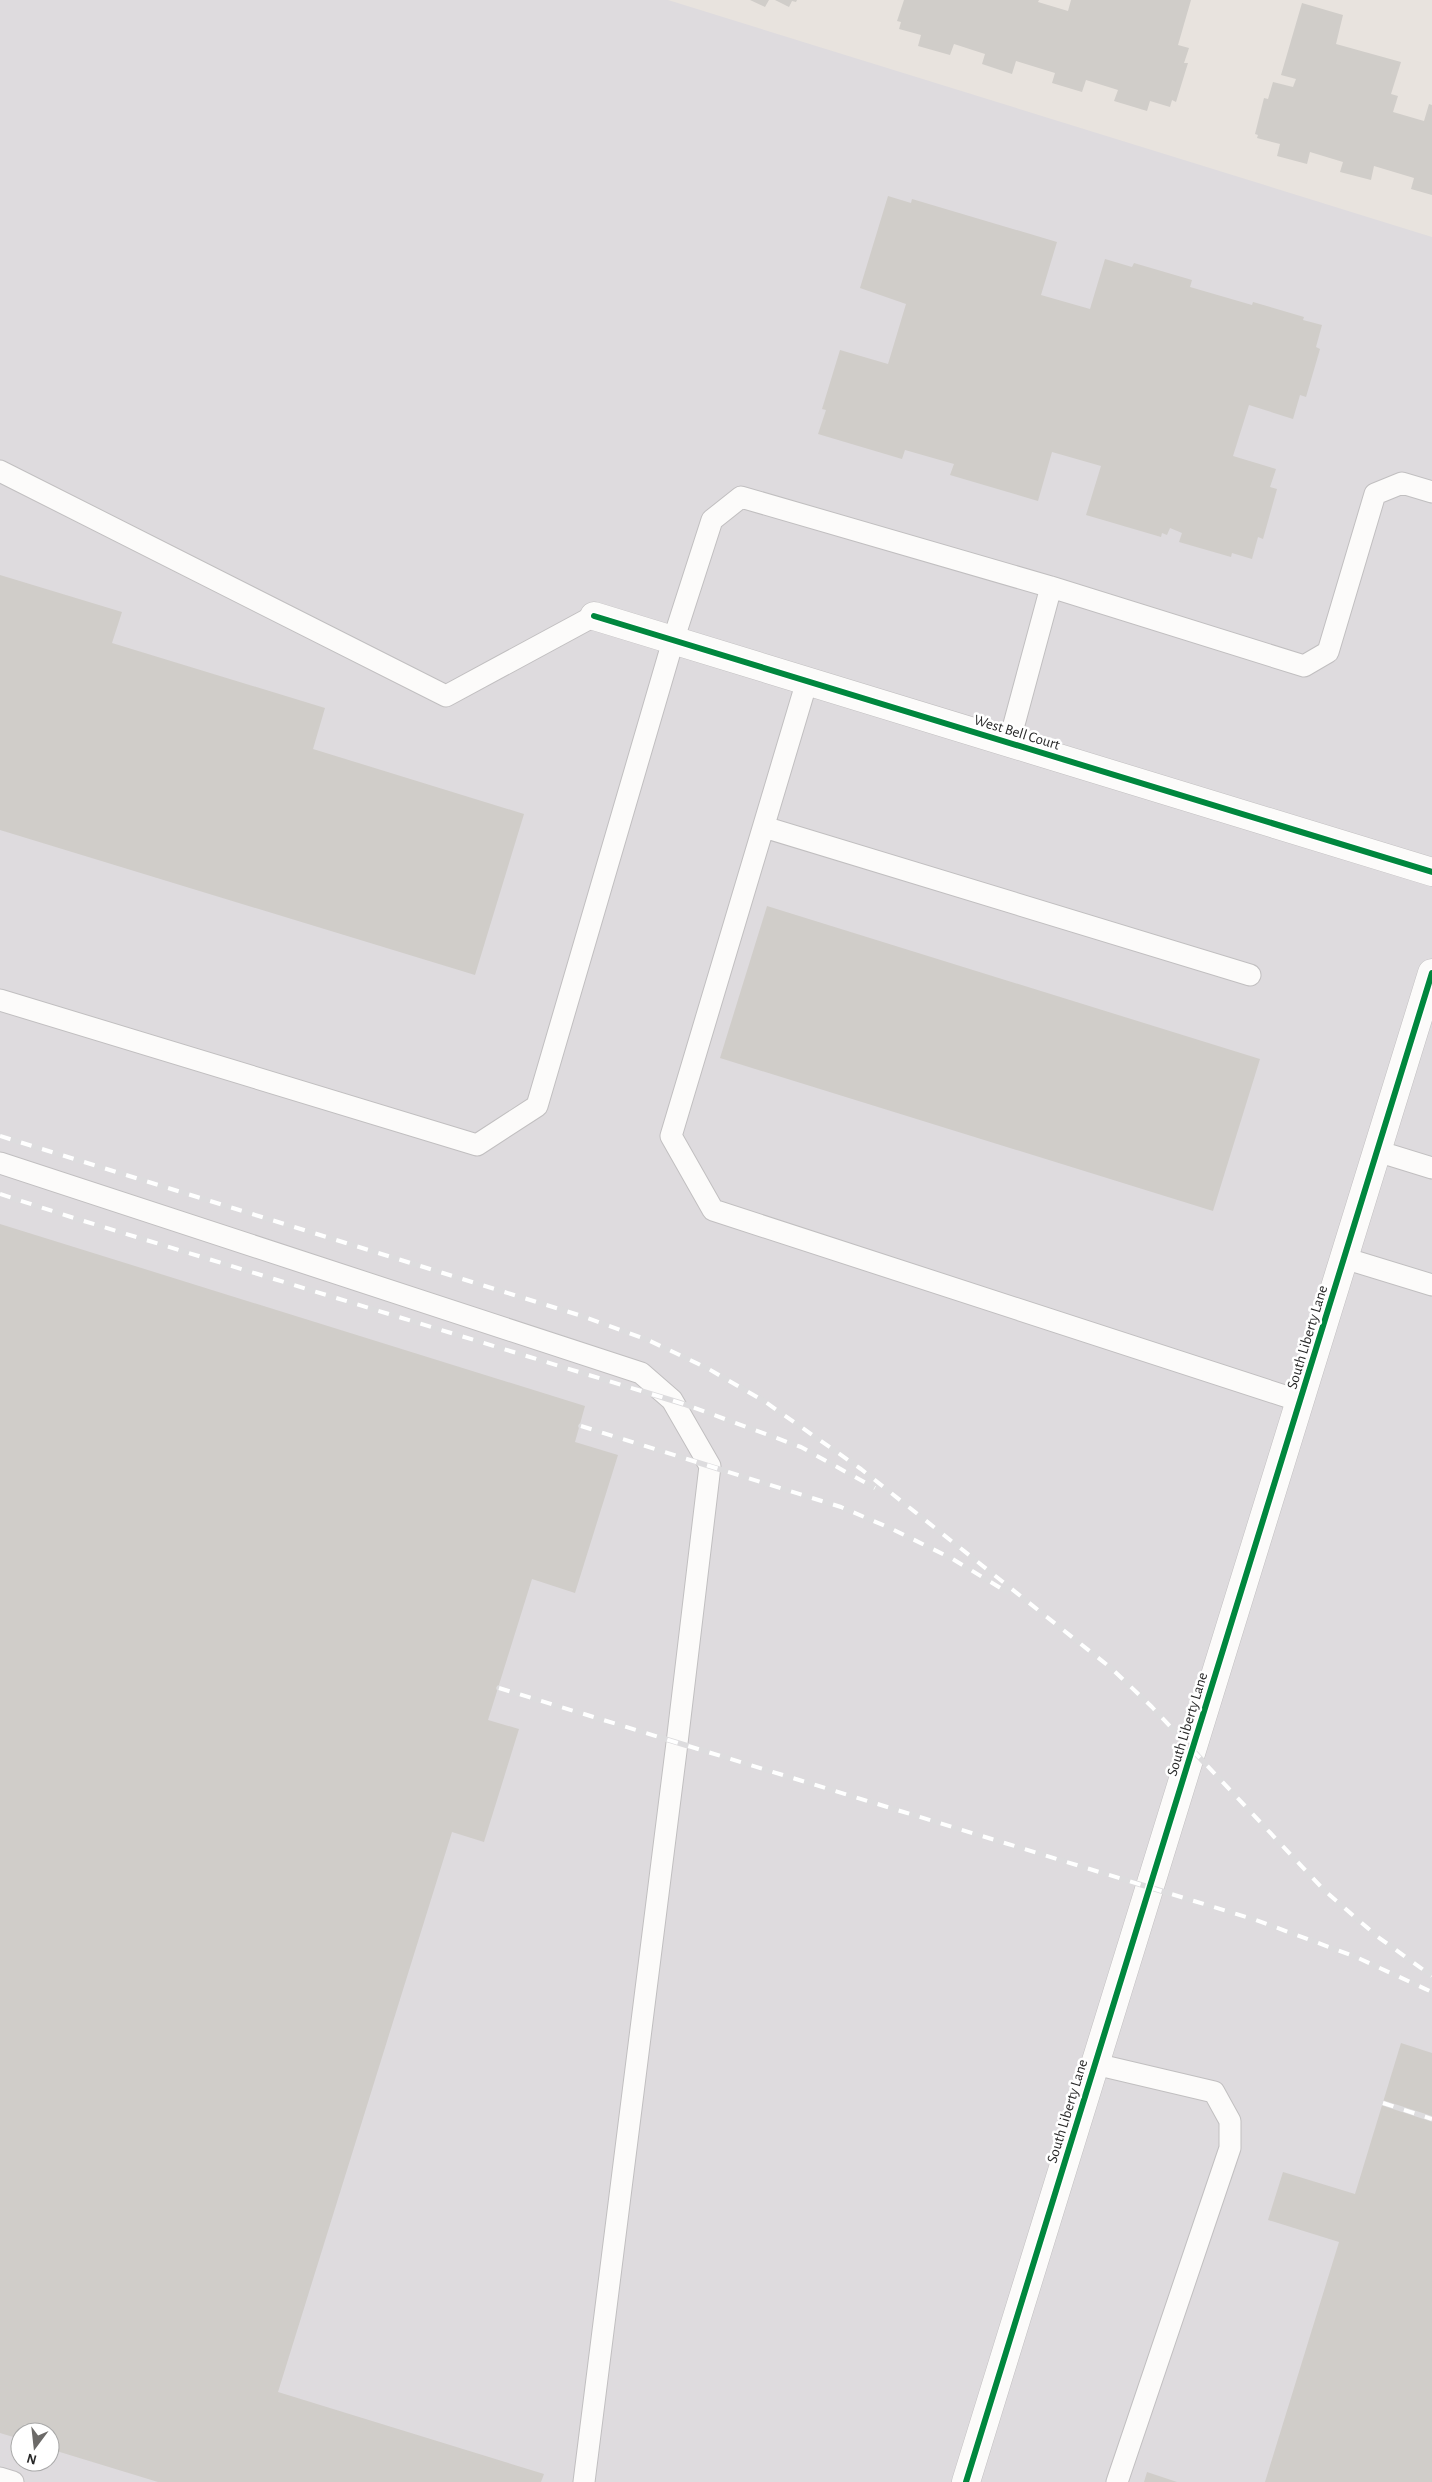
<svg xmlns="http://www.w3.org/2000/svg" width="1432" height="2482" font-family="'Alegreya Sans',sans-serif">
<rect width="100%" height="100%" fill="#e8e3de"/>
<!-- industrial -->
<path fill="#dedbde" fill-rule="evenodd" d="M 0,0 L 668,0 L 1432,237 L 1432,2482 L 0,2482 ZM 20,2432 L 50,2432 L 50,2462 L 20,2462 Z"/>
<!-- building -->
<path fill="#d0cdc9" d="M 750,0 L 769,0 L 765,7 Z
M 775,0 L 797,0 L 796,2 L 792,1 L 789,7 Z
M 904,0 L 1039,0 L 1038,2 L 1068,11 L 1071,0 L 1191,0 L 1178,45 L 1189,48 L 1184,63 L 1188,63 L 1176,102 L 1172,100 L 1170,107 L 1150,101 L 1147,111 L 1114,101 L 1118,90 L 1086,80 L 1082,92 L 1052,83 L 1055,73 L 1016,61 L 1012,74 L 982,64 L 985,54 L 954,44 L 950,55 L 918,46 L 921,35 L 899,29 L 901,22 L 897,21 Z
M 1302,3 L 1343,15 L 1336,44 L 1401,62 L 1391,94 L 1398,96 L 1393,112 L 1424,121 L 1429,104 L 1432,105 L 1432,195 L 1411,189 L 1414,178 L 1374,166 L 1371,180 L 1340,172 L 1343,162 L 1310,152 L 1307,164 L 1277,156 L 1280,144 L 1257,138 L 1258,135 L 1255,134 L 1264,98 L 1268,99 L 1273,82 L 1293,87 L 1296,79 L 1281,75 Z
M 888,196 L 911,203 L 912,199 L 1057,242 L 1041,295 L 1090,309 L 1105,259 L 1132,267 L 1134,263 L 1192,280 L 1190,287 L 1252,305 L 1253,302 L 1304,317 L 1303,320 L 1322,325 L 1316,347 L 1320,349 L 1306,397 L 1300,395 L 1293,419 L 1249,405 L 1233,456 L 1276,469 L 1270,487 L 1277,489 L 1263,539 L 1258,537 L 1252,559 L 1232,553 L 1231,557 L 1179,542 L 1182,533 L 1170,528 L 1167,535 L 1162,533 L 1161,537 L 1086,515 L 1101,466 L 1052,452 L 1038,501 L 950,475 L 954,464 L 905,450 L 902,459 L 818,434 L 826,410 L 822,409 L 840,350 L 888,364 L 906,304 L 860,288 Z
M 0,575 L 122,612 L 112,643 L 325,708 L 313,749 L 524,814 L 475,975 L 0,830 Z
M 767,906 L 1260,1059 L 1213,1211 L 720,1058 Z
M 0,1224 L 585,1406 L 575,1442 L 618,1455 L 575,1593 L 532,1579 L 488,1720 L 519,1729 L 484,1842 L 452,1832 L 278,2392 L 544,2474 L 541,2482 L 158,2482 L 50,2449 L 50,2432 L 20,2432 L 20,2439 L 0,2433 Z
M 1401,2043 L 1432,2053 L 1432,2482 L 1265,2482 L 1339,2242 L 1268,2220 L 1283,2172 L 1355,2194 Z
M 1147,2472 L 1177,2482 L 1144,2482 Z"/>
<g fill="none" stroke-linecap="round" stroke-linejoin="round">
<!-- lane casing -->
<g stroke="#c1bfc0" stroke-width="23">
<path id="lane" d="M 0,471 L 446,696 L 594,616
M 807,681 L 671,1136 L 713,1210 L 1300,1401
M 1009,743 L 1051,587 L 1304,666 L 1328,652 L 1375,494 L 1402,483 L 1432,492
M 764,827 L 1250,975
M 0,1000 L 477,1145 L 537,1106 L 673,641 L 712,520 L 741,497 L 1051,587
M 1377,1151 L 1432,1168
M 0,1163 L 641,1373 L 672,1400 L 710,1466 L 677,1743 L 584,2482
M 1344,1258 L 1432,1285
M 1095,2064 L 1214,2092 L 1230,2121 L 1230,2148 L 1117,2482
M 0,2478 L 13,2482"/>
</g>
<!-- street casing -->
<g stroke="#c1bfc0" stroke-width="29">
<path id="street" d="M 594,616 L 1432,872"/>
</g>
<!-- secondary casing -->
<g stroke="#c1bfc0" stroke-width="29">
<path id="secondary" d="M 966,2482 L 1432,973"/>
</g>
<!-- lane -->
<use href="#lane" stroke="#fcfbfa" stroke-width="21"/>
<!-- street -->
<use href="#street" stroke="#fcfbfa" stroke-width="28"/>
<!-- secondary -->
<use href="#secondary" stroke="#fcfbfa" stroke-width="28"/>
<!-- rail casing -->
<g stroke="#dddcde" stroke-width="5.5">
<path id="rail" d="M 0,1136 L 582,1316 L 648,1340 L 707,1368 L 764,1401 L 861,1469 L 1111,1668 L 1152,1707 L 1325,1891 L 1378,1937 L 1432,1976
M 0,1194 L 74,1218 L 684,1404 L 801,1447 L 875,1488
M 581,1426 L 841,1507 L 890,1528 L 951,1558 L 1007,1592
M 499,1688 L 1256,1920 L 1356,1957 L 1432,1992
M 1383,2103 L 1432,2119"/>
</g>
<!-- rail -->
<use href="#rail" stroke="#fff" stroke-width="4" stroke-dasharray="11" stroke-linecap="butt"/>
<!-- cycleway casing -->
<g stroke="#fff" stroke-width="9">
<path id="cycleway" d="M 594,616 L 1432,872
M 966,2482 L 1432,973"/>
</g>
<!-- cycleway -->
<use href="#cycleway" stroke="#00873e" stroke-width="6"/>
</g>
<g text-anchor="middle" stroke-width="5" stroke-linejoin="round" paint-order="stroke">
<!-- street labels -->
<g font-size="15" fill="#292929" stroke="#fff">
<text transform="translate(1017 732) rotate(17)" y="5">West Bell Court</text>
<text transform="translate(1307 1337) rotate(-73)" y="5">South Liberty Lane</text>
<text transform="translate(1187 1724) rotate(-73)" y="5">South Liberty Lane</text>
<text transform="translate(1067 2111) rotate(-73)" y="5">South Liberty Lane</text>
</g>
</g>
<!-- north arrow -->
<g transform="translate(35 2447) rotate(195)"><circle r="24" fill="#ffffff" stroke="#a9a9a9"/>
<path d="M0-4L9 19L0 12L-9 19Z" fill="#6c6a68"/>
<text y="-8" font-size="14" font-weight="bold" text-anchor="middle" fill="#292929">N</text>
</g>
</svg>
